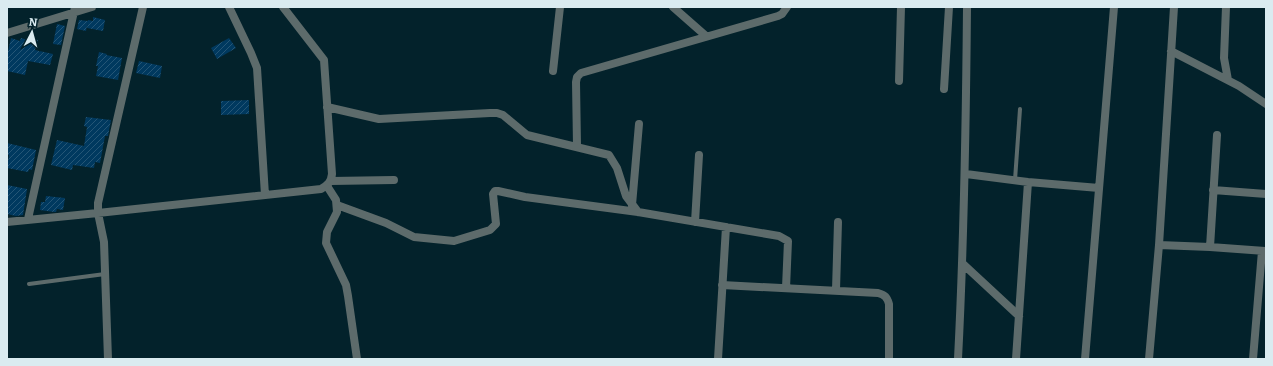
<svg xmlns="http://www.w3.org/2000/svg" width="1273" height="366" font-family="Bitter,serif">
<defs>
<pattern id="building-hatch" width="6" height="6" patternUnits="userSpaceOnUse"><rect width="6" height="6" fill="#00395f"/><path d="M-1 1l2-2M0 6l6-6M5 7l2-2" fill="none" stroke="#255676"/></pattern>
</defs>
<rect width="100%" height="100%" fill="#03222b"/>
<!-- building -->
<path fill="url(#building-hatch)" d="M 93,17 L 105,20 L 103,31 L 87,28 L 88,20 L 93,21 Z
M 79,20 L 88,21 L 86,31 L 77,29 Z
M 57,24 L 65,26 L 61,45 L 53,44 Z
M 11,38 L 20,41 L 21,38 L 28,40 L 29,38 L 38,40 L 35,50 L 53,54 L 50,65 L 28,61 L 25,75 L 7,71 L 7,56 Z
M 229,38 L 236,48 L 217,59 L 211,48 Z
M 99,52 L 107,54 L 106,55 L 122,58 L 118,80 L 96,76 L 98,66 L 96,66 Z
M 139,61 L 162,66 L 160,78 L 136,73 Z
M 249,100 L 249,114 L 221,115 L 221,101 Z
M 86,117 L 111,120 L 108,136 L 105,136 L 100,163 L 95,162 L 94,168 L 73,165 L 72,170 L 51,165 L 57,140 L 84,146 L 87,127 L 84,126 Z
M 7,143 L 36,150 L 32,170 L 29,169 L 28,172 L 7,168 L 9,155 L 7,155 Z
M 7,185 L 27,189 L 23,215 L 16,216 L 7,214 Z
M 46,196 L 65,198 L 63,210 L 57,209 L 56,212 L 54,212 L 40,210 L 41,202 L 45,202 Z"/>
<g fill="none" stroke-linecap="round" stroke-linejoin="round">
<!-- lane -->
<path stroke="#5d6b6b" stroke-width="4" d="M 1015,180 L 1020,109
M 29,284 L 105,274"/>
<!-- street -->
<path stroke="#5d6b6b" stroke-width="8" d="M 229,7 L 251,53 L 257,68 L 265,195
M 673,7 L 706,36
M 1226,7 L 1224,58 L 1228,80
M 7,33 L 92,7
M 1171,51 L 1239,86 L 1266,104
M 553,71 L 560,7
M 899,81 L 901,7
M 944,89 L 949,7
M 327,107 L 379,119 L 490,113 L 497,113 L 503,115 L 527,135 L 609,155 L 617,168 L 626,196 L 638,212
M 577,146 L 576,82 L 577,77 L 581,73 L 778,16 L 782,14 L 787,7
M 966,174 L 1028,182 L 1099,188
M 331,181 L 394,180
M 327,186 L 336,200 L 337,212 L 327,232 L 326,243 L 346,285 L 348,296 L 357,359
M 1213,190 L 1266,194
M 337,205 L 386,223 L 414,237 L 454,241 L 490,230 L 496,224 L 493,194 L 495,191 L 498,191 L 525,197 L 638,212 L 779,236 L 788,241 L 786,288
M 632,205 L 639,124
M 28,219 L 75,7
M 7,222 L 98,213 L 321,189 C 328,185 331,182 332,174 L 324,60 L 283,7
M 695,222 L 699,155
M 1159,245 L 1210,247 L 1265,251
M 1210,247 L 1217,135
M 963,264 L 1019,316
M 722,285 L 878,293 C 885,295 887,297 889,304 L 889,359
M 836,290 L 838,222
M 108,359 L 104,242 L 98,213 L 98,203 L 143,7
M 718,359 L 726,227
M 958,359 C 964,242 966,124 967,7
M 1016,359 L 1028,182
M 1085,359 L 1114,7
M 1149,359 L 1159,245 L 1174,7
M 1253,359 L 1262,251"/>
</g>
<!-- border -->
<rect width="1273" height="366" fill="none" stroke="#daebf0" stroke-width="16"/>
<!-- north arrow -->
<g transform="translate(32 32) rotate(6)" stroke="#03222b" stroke-width="3" paint-order="stroke">
<path d="M0-3L7 15L0 10L-7 15Z" fill="#daebf0"/>
<text y="-6" font-size="11" font-weight="bold" text-anchor="middle" fill="#daebf0">N</text>
</g>
</svg>
